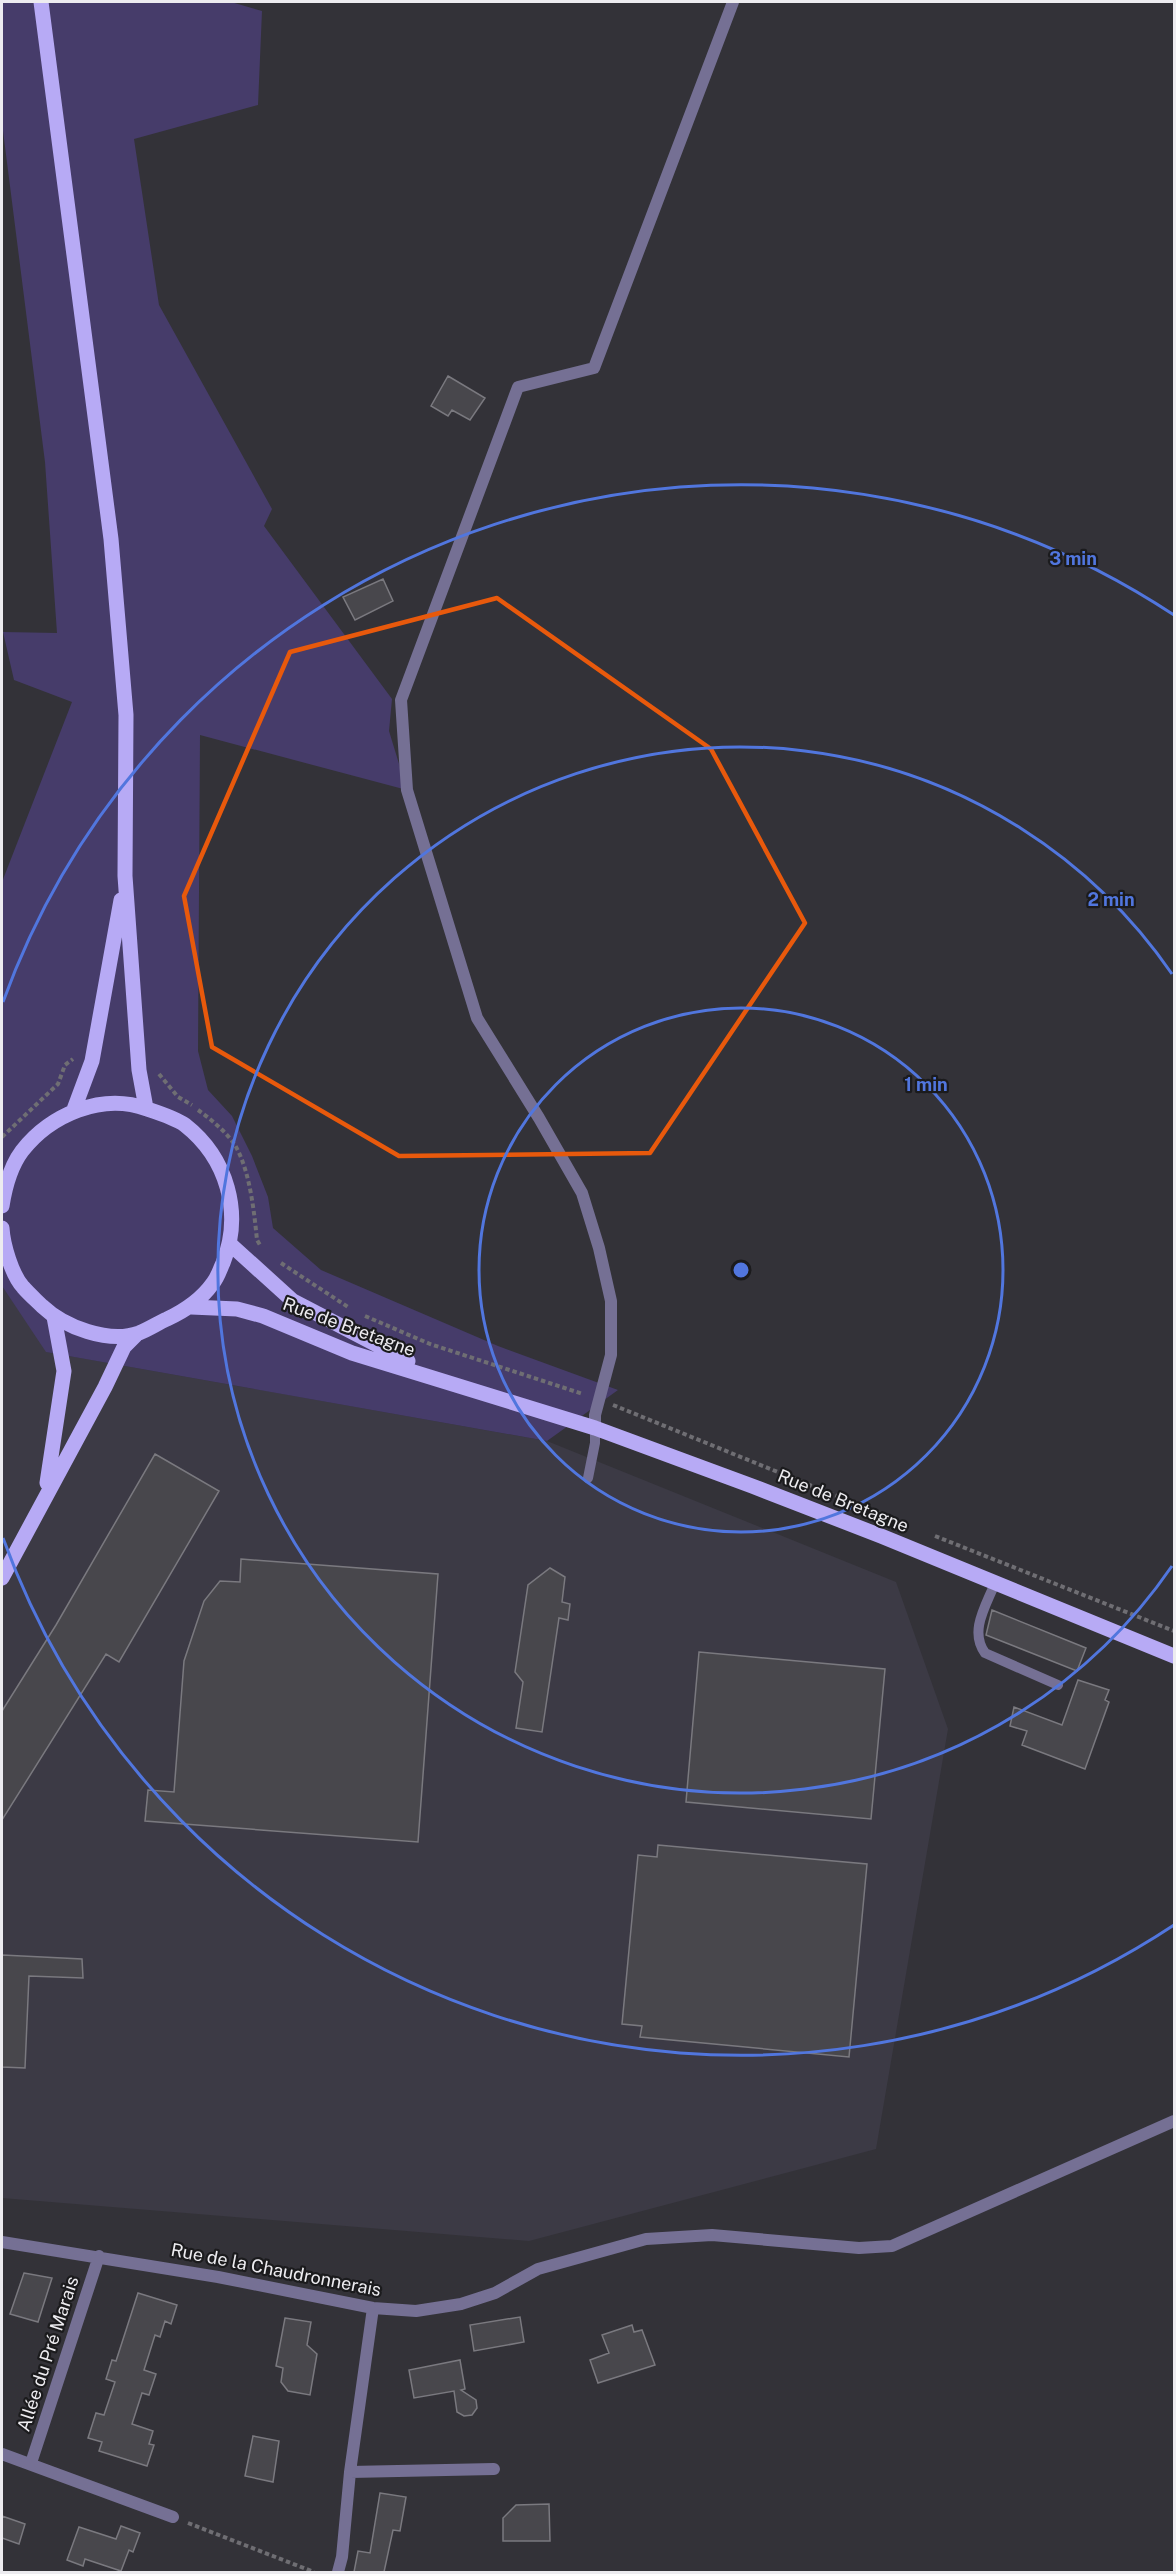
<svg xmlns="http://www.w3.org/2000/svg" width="1176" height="2574" font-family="'Public Sans',sans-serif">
<rect width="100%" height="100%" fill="#333238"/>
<!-- built -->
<path fill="#3c3a45" d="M 2,1286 L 47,1352 L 547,1441 L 896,1582 L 948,1729 L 876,2149 L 529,2241 L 2,2198 Z"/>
<!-- green -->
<path fill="#463c6a" d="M 2,2 L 231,2 L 262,11 L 258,105 L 134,139 L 159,305 L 272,509 L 264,526 L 392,699 L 389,731 L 407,790 L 200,735 L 198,1051 L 208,1090 L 232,1116 L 252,1156 L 268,1197 L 273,1228 L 321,1270 L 498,1346 L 618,1390 L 547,1441 L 46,1352 L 2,1286 L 2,882 L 72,702 L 14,680 L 3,632 L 57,633 L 45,462 L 2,123 Z"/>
<!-- building -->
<path fill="#48474c" stroke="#7a797f" stroke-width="1.5" d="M 448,376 L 485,398 L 470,420 L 452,410 L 448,416 L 431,406 Z
M 383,579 L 393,601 L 355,620 L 343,597 Z
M 155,1454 L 219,1491 L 119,1662 L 106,1654 L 2,1820 L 2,1711 L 56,1625 Z
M 241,1559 L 438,1574 L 418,1842 L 145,1821 L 148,1790 L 174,1792 L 184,1661 L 204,1601 L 220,1581 L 240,1582 Z
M 550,1568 L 565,1577 L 562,1602 L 570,1604 L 568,1620 L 559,1618 L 542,1732 L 516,1728 L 523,1682 L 515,1672 L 528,1585 Z
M 992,1610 L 1086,1648 L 1077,1671 L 986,1635 Z
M 699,1652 L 885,1669 L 871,1819 L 686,1802 Z
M 1078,1680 L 1109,1690 L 1105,1700 L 1109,1702 L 1085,1769 L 1022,1745 L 1027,1731 L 1010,1726 L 1014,1707 L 1062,1725 Z
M 658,1845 L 867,1864 L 849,2057 L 640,2037 L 642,2026 L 622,2024 L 638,1855 L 657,1857 Z
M 2,1955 L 82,1959 L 83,1978 L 29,1976 L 25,2068 L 2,2067 Z
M 24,2273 L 52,2278 L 38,2322 L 10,2314 Z
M 138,2293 L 177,2305 L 171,2324 L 165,2321 L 160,2337 L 155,2335 L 144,2370 L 156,2374 L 149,2395 L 142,2393 L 132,2424 L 153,2431 L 149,2444 L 154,2445 L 147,2466 L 99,2451 L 102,2442 L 88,2438 L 96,2413 L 104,2415 L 115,2382 L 106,2379 L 112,2360 L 116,2361 Z
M 520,2317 L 524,2342 L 474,2351 L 470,2325 Z
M 285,2318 L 311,2322 L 307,2345 L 317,2354 L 310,2395 L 288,2391 L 281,2382 L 283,2368 L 276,2366 Z
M 632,2325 L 634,2332 L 642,2330 L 655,2365 L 598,2383 L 590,2360 L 609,2353 L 602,2335 Z
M 460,2360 L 465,2389 L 461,2390 L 476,2400 L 477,2408 L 472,2415 L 464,2416 L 457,2412 L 454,2391 L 414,2398 L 409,2370 Z
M 253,2436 L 279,2441 L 273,2482 L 245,2476 Z
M 380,2493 L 406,2497 L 400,2531 L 393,2530 L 384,2572 L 354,2572 L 358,2551 L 370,2553 Z
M 549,2504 L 550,2541 L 503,2541 L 503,2518 L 516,2505 Z
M 2,2516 L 25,2524 L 19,2544 L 2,2538 Z
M 121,2526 L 140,2533 L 133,2552 L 129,2550 L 121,2571 L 85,2559 L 83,2566 L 67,2560 L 79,2527 L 116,2539 Z"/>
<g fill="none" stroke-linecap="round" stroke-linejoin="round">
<!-- path -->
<path stroke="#6f6e73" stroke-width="4" stroke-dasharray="4.5 3" stroke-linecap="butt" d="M 159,1074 L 178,1097 L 192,1105
M 198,1110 C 211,1119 226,1132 235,1145 C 250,1171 254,1211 257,1240 L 260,1245
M 2,1137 L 58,1084 L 65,1065 L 73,1059
M 281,1263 L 348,1307
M 365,1316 L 430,1344 L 583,1394
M 613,1405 L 881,1514
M 935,1536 L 1174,1631
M 188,2523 L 314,2572"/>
<!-- service -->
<path stroke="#757094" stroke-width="10" d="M 588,1478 L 595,1443 L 595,1428
M 995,1583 C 986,1606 969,1631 985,1653 L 1058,1685"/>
<!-- minor -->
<path stroke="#757094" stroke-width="12" d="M 595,1428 L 595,1415 L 611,1355 L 611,1301 L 599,1248 L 582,1193 L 539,1118 L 477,1018 L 407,790 L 401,700 L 518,387 L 594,368 L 733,2
M 2,2242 L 218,2277 L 373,2308 L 416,2311 L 461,2304 L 495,2293 L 538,2269 L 646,2239 L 712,2235 L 859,2248 L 892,2246 L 1174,2121
M 2,2454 L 173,2517
M 31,2463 L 99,2256
M 350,2472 L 494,2469
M 338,2572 L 342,2557 L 350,2472 L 373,2308"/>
<!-- primary -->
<path stroke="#b7aaf5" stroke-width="15" d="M 41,2 L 111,539 L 126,715 L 125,876 L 139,1070 L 146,1108
M 73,1112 L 92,1061 L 121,900
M 2,1206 C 5,1187 10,1167 22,1151 C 50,1115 102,1092 147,1109 C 159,1113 175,1118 185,1125 C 227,1158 243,1213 223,1263 C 220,1269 218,1277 213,1283 C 201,1300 186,1310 167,1319 C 158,1323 149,1329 139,1333 C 109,1344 64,1327 42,1306 C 36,1300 29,1294 23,1287 C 12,1275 3,1245 2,1228
M 230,1244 L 293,1301 L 408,1361
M 191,1307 L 237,1309 L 263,1316 L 352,1353 L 595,1428 L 752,1486 L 881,1536 L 1174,1656
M 47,1483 L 64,1371 L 54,1317
M 2,1578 L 105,1387 L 124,1347 L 137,1334"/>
</g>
<!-- marked area -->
<path fill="none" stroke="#e8590c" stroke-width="4.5" stroke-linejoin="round" d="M 497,598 L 711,749 L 805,923 L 650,1153 L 399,1156 L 212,1047 L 184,896 L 290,652 Z"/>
<!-- distance rings -->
<g fill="none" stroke="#5176de" stroke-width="3">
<circle cx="741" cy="1270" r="262"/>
<path d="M1172 1566A523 523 0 1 1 1172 974"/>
<path d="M1174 1925A785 785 0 0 1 3 1538M3 1002A785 785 0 0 1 1174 615"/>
</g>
<g text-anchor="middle" stroke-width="4.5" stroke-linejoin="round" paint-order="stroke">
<!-- street labels -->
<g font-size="18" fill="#edecf0" stroke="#1b1b1d">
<text transform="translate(349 1327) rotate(20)" y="6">Rue de Bretagne</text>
<text transform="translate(843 1501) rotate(22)" y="6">Rue de Bretagne</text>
<text transform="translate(276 2270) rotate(11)" y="6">Rue de la Chaudronnerais</text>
<text transform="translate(48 2354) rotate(-72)" y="6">Allée du Pré Marais</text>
</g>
</g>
<circle cx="741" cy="1270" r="9" fill="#5176de" stroke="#1b1b1d" stroke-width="3"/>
<g font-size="18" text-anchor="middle" font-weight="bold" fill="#5176de" stroke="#1b1b1d" stroke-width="4.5" stroke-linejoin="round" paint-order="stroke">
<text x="1073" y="565">3 min</text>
<text x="1111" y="906">2 min</text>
<text x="926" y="1091">1 min</text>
</g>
<!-- border -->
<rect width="1176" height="2574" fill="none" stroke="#edecf0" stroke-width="6"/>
</svg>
